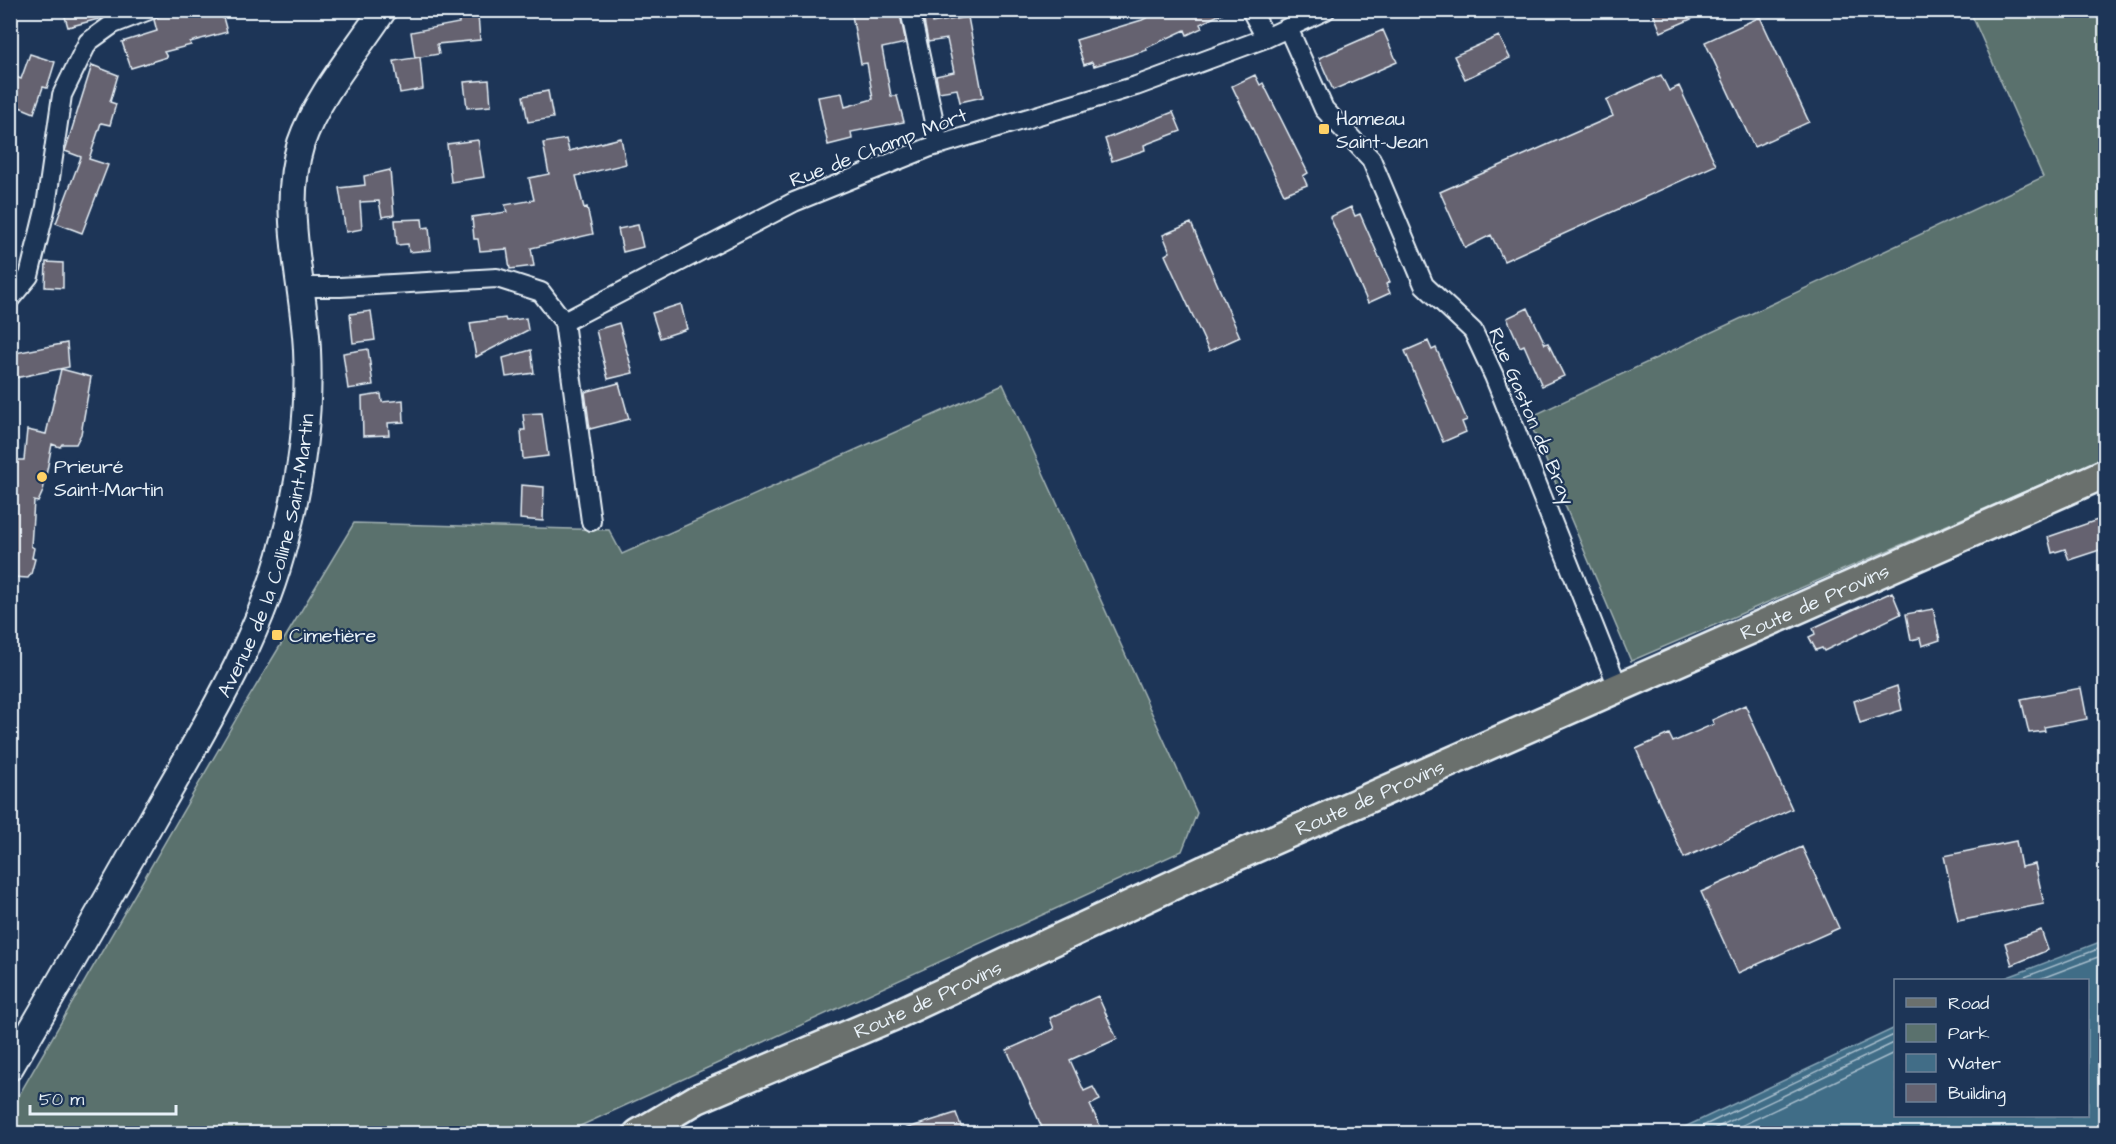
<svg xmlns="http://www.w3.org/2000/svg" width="2116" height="1144" font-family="'Architects Daughter',sans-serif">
<rect width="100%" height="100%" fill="#1d3557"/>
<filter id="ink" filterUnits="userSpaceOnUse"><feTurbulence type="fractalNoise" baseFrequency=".0167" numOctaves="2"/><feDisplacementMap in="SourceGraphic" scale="12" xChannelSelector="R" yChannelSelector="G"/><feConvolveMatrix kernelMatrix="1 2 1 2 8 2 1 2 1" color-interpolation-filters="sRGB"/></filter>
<g filter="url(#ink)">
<!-- green -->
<path fill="#5a716d" stroke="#a1b1b2" stroke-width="1.5" d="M 1970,11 L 2105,11 L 2105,457 L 1631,661 L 1528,418 L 2043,177 Z
M 1003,384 L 1197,813 L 1182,851 L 565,1133 L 16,1133 L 11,1126 L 11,1109 L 239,714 L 354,523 L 609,530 L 622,554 Z"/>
<!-- water -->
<path fill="#416d87" stroke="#84a2b4" stroke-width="1.5" d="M 2105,940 L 2105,1133 L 1672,1133 L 1895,1028 L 1896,1116 L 2088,1116 L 2088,980 L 2000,980 Z"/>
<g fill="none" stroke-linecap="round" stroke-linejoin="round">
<!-- shore -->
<path stroke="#a5bccb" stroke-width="1.5" d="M 2017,980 L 2106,946
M 2037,980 L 2106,954
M 1686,1134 L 1896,1034
M 1703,1134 L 1896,1042
M 1724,1134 L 1896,1052"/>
</g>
<!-- building -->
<path fill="#656270" stroke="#e8f1f8" stroke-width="1.5" d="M 63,10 L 111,10 L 111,13 L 102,18 L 68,27 Z
M 177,10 L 221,10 L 227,32 L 190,42 L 191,45 L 164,52 L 167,57 L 131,68 L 122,42 L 157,31 L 154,20 L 159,16 Z
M 851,10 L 899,10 L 906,43 L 882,48 L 891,96 L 897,96 L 904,122 L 851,132 L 852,139 L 828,145 L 818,97 L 842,93 L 845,107 L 873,99 L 867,63 L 861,64 Z
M 922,10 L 931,10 L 932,23 L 968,17 L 983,97 L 960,102 L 957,89 L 939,92 L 936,76 L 954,72 L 947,39 L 928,42 Z
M 1162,10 L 1229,10 L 1200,24 L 1202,28 L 1187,35 L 1185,30 L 1146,48 L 1147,50 L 1094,66 L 1092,62 L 1084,65 L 1076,40 L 1142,20 Z
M 1652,10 L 1712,10 L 1661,32 Z
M 478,15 L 480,40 L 437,44 L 439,54 L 415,58 L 411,32 L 459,23 L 459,16 Z
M 1760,17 L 1809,122 L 1754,147 L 1705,42 Z
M 1383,30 L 1397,62 L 1333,90 L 1319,58 Z
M 1499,36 L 1510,58 L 1465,79 L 1454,56 Z
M 30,54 L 55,62 L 47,88 L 43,87 L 34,113 L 10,103 L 16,77 L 21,79 Z
M 420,57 L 423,89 L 400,93 L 394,61 Z
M 92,65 L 118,75 L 110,102 L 116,104 L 110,125 L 101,123 L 89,159 L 108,165 L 82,233 L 56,223 L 81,157 L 65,151 Z
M 1255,75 L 1260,85 L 1263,83 L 1308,173 L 1303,176 L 1307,185 L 1284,194 L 1232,86 Z
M 1661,75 L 1669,91 L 1679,86 L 1716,165 L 1504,261 L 1491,235 L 1465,248 L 1440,192 L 1613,116 L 1606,100 Z
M 489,80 L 491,106 L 467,108 L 464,82 Z
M 548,91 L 553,118 L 528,122 L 523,96 Z
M 1173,112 L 1181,131 L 1144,145 L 1145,150 L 1112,161 L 1105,139 Z
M 621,138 L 626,164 L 576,176 L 584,208 L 587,207 L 593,234 L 531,248 L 534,266 L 510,269 L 507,249 L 480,251 L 478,239 L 474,239 L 472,217 L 507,212 L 505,205 L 534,200 L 529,178 L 549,174 L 543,143 L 566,139 L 569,151 Z
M 478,140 L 484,177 L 451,182 L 447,144 Z
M 390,170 L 394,215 L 382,217 L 379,201 L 360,202 L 362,229 L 346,232 L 339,188 L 365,185 L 364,176 Z
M 1351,207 L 1355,216 L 1360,214 L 1390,282 L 1386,284 L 1390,293 L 1368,303 L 1330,217 Z
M 422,219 L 423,228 L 429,227 L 431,250 L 409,252 L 408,244 L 397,245 L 395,220 Z
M 1191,223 L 1240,337 L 1209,351 L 1165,255 L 1170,252 L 1163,235 Z
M 638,225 L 643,247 L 623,252 L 618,229 Z
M 46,262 L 63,263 L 63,288 L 45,287 Z
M 681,304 L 687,329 L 660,338 L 652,313 Z
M 1528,308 L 1545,344 L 1548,343 L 1564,376 L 1542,386 L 1524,345 L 1520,347 L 1507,318 Z
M 371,311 L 375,340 L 353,343 L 350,314 Z
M 505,318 L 506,321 L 526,318 L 528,330 L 476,357 L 470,323 Z
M 619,323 L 633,373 L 608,379 L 596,330 Z
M 1428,341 L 1432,350 L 1436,348 L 1467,420 L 1462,422 L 1466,432 L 1443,442 L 1405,351 Z
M 67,343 L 69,367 L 10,379 L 10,354 Z
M 368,349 L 373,385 L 348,389 L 343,353 Z
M 531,350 L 534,373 L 506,377 L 503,358 Z
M 61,369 L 91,377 L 81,434 L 76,444 L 62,444 L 60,447 L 52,444 L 43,491 L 38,502 L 34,501 L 31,546 L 34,548 L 32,558 L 35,559 L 31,574 L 28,578 L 12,577 L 10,494 L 18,460 L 24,460 L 27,430 L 46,434 Z
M 619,383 L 629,419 L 590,429 L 585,392 Z
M 381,394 L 382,402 L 403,400 L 404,422 L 388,423 L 389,435 L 363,436 L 362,397 Z
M 542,413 L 548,456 L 523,459 L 521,430 L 525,430 L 523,414 Z
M 521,485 L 544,487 L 543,521 L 520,519 Z
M 2106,517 L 2106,548 L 2069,560 L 2065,549 L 2052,553 L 2048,537 Z
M 1892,592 L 1901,614 L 1824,651 L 1822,648 L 1816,650 L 1809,637 L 1815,634 L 1813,628 Z
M 1933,609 L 1940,640 L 1922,646 L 1920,638 L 1911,640 L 1906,614 Z
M 1897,686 L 1902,710 L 1860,723 L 1854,701 Z
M 2081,688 L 2087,719 L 2044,727 L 2045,731 L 2029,733 L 2021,699 Z
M 1745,705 L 1792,809 L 1684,858 L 1636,749 L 1669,734 L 1673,742 L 1714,724 L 1712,720 Z
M 2016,841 L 2021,867 L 2035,864 L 2044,904 L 1958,921 L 1944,856 Z
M 1802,847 L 1839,928 L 1738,973 L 1701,892 Z
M 2041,930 L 2048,950 L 2012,965 L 2005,943 Z
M 1098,996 L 1117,1039 L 1070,1060 L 1084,1091 L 1093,1087 L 1100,1100 L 1090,1105 L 1104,1134 L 1045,1134 L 1007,1050 L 1054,1029 L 1050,1018 Z
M 956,1113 L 964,1134 L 898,1134 L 898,1131 Z"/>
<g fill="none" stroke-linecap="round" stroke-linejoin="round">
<!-- street casing -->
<g stroke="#e8f1f8" stroke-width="22">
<path id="street" d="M 910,10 L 939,145
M 1251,10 L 1266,38
M 1288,28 L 1324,109 L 1371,159 L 1424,285 L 1473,331 L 1494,376 L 1618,687
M 302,287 L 340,287 L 497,278 L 541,292 L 564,322 L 794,202 L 928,148 L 1136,86 L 1266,38 L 1326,10
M 10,299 L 29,276 L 46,206 L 62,95 L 88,42 L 113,24 L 149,10
M 564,322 L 591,521"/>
</g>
<!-- secondary casing -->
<g stroke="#e8f1f8" stroke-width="30">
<g id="secondary">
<path id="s1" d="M 10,1067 C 61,981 111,893 160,806 C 208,722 262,634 285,539 C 301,479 310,413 307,350 C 304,282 280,211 301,143 C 316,98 356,51 383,10"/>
</g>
</g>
<!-- primary casing -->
<g stroke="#e8f1f8" stroke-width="33">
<g id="primary">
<path id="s2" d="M 638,1134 L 697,1099 L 893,1016 L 1205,870 L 2106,473"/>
</g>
</g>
<!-- street -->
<use href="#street" stroke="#1d3557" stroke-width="18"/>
<!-- secondary -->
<use href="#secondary" stroke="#1d3557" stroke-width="26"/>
<!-- primary -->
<use href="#primary" stroke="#6b706d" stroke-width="28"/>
</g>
</g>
<!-- markers -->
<g fill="#ffd166" stroke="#1d3557" stroke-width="2">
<rect x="1318" y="123" width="12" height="12" rx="3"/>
<circle cx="42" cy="477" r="6"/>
<rect x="271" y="629" width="12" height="12" rx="3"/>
</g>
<g text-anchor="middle" stroke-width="4.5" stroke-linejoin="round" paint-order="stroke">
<!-- poi labels -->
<g font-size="20" fill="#e8f1f8" stroke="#1d3557" text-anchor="start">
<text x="1336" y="125">Hameau<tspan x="1336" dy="23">Saint-Jean</tspan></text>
<text x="54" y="473">Prieuré<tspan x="54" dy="23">Saint-Martin</tspan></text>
<text x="289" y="642">Cimetière</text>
</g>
<!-- street labels -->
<g font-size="20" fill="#e8f1f8" stroke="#1d3557">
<text transform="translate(878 147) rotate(-21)" y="7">Rue de Champ Mort</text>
<text transform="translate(1532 416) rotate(67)" y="7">Rue Gaston de Bray</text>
<text dy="7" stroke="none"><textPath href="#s1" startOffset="576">Avenue de la Colline Saint-Martin</textPath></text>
<text dy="7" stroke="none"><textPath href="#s2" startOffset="1292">Route de Provins</textPath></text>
<text dy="7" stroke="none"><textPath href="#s2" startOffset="806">Route de Provins</textPath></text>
<text dy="7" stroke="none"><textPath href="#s2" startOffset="320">Route de Provins</textPath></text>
</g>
</g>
<!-- margin -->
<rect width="2116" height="1144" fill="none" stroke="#1d3557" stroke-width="36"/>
<rect x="18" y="18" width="2080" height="1108" fill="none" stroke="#e8f1f8" stroke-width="2" filter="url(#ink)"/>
<!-- legend -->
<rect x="1894" y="979" width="195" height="138" fill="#1d3557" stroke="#6e8097" stroke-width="1.5"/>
<rect x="1906" y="998" width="30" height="9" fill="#6b706d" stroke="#6e8097" stroke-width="1.5"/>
<text x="1948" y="1009" font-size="18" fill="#e8f1f8">Road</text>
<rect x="1906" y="1024" width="30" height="18" fill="#5a716d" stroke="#6e8097" stroke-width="1.5"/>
<text x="1948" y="1039" font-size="18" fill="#e8f1f8">Park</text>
<rect x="1906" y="1054" width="30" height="18" fill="#416d87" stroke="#6e8097" stroke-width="1.5"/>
<text x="1948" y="1069" font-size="18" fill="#e8f1f8">Water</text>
<rect x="1906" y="1084" width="30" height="18" fill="#656270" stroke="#6e8097" stroke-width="1.5"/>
<text x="1948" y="1099" font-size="18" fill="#e8f1f8">Building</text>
<!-- scale -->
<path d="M30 1105v9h146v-9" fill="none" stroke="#e8f1f8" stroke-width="3"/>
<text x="39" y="1105" font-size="18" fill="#e8f1f8" stroke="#1d3557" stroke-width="4.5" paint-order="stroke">50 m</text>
</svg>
